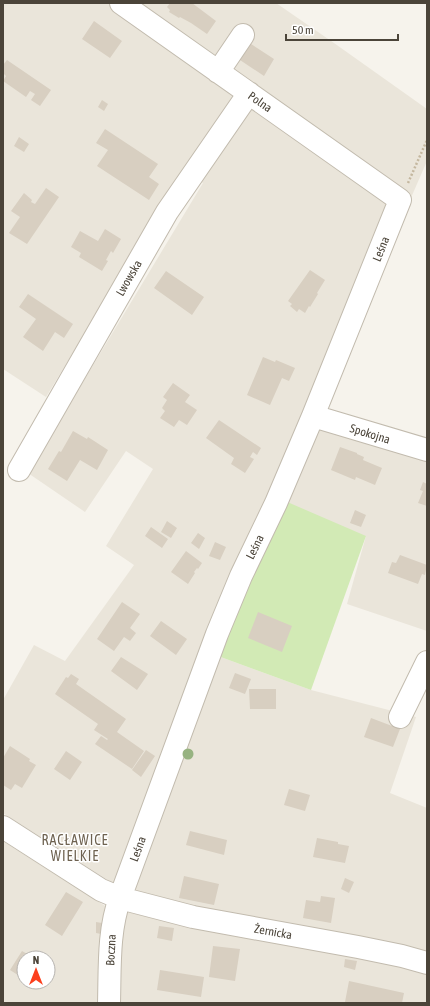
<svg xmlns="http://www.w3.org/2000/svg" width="430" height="1006" font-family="'Asap Condensed',sans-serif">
<rect width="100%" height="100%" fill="#f6f3ec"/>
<!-- residential -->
<path fill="#eae5da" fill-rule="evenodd" d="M 3,3 L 276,3 L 334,43 L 427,109 L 427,161 L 366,301 L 327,401 L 328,410 L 427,441 L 427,631 L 347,604 L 366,536 L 218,656 L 311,690 L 416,717 L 390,793 L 427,808 L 427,1003 L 118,1003 L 123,911 L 227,935 L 341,955 L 128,893 L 3,813 L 3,700 L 34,645 L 65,661 L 134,565 L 106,546 L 153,469 L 126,451 L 85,512 L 25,471 L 66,410 L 203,183 L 183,171 L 46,397 L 3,369 Z
M 3,841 L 105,906 L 99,1003 L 3,1003 ZM 24,958 L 48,958 L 48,982 L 24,982 Z"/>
<!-- green -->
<path fill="#d2eab5" d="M 285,501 L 366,536 L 311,690 L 218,656 L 231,622 Z"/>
<!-- building -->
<path fill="#d8cfc1" d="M 170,3 L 192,3 L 216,21 L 207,34 L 191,23 L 180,17 L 179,18 L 169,12 L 170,10 L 167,7 Z
M 94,21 L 122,41 L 110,58 L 82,39 Z
M 248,42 L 274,59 L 264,76 L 237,58 Z
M 7,60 L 51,90 L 40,106 L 31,100 L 35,94 L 30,91 L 26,97 L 3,81 L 6,76 L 3,73 L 3,65 Z
M 102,100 L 108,104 L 104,111 L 98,107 Z
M 105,129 L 158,164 L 149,177 L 159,184 L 149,200 L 97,166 L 108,150 L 96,143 Z
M 19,137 L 29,144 L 24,152 L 14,146 Z
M 46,188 L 59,197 L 27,244 L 9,233 L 20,217 L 11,211 L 24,193 L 32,200 L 31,202 L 35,204 Z
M 105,229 L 121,239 L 113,253 L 111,251 L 106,260 L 108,261 L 102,271 L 79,257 L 81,253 L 71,247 L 80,231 L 98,241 Z
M 310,270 L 325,280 L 317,293 L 318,294 L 310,307 L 309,306 L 305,313 L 299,309 L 297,312 L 290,306 L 292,304 L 288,301 Z
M 166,271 L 204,297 L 192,315 L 154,288 Z
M 28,294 L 73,324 L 64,338 L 55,332 L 43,351 L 23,337 L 36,319 L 19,307 Z
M 263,357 L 275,362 L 276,360 L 295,368 L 289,381 L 282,378 L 270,405 L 247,395 Z
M 173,383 L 190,395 L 185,402 L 197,410 L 187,425 L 179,420 L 174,427 L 160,418 L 165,411 L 162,408 L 167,400 L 163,397 Z
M 219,420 L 261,448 L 257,455 L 253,452 L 250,457 L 254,459 L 245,473 L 231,464 L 234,458 L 206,438 Z
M 73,431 L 87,439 L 88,437 L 108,450 L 97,470 L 80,460 L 67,481 L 48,469 L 59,451 L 61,452 Z
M 340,447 L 357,453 L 357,454 L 364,457 L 363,460 L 382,468 L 375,485 L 356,477 L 355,480 L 331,470 Z
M 423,482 L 427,484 L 427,506 L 418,503 L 423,491 L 420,490 Z
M 355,510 L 366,515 L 361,527 L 350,523 Z
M 167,521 L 177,528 L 171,538 L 161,532 Z
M 151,527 L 168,539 L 162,548 L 145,536 Z
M 198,533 L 205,538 L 199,549 L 191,543 Z
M 215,542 L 226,547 L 220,560 L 209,556 Z
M 186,551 L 202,563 L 198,569 L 197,568 L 194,572 L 195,573 L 188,584 L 171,572 Z
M 400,555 L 427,565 L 425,575 L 422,574 L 418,584 L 388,573 L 392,562 L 396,563 Z
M 122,602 L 140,614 L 130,628 L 136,633 L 130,641 L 124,637 L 114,651 L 97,639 Z
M 258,612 L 292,626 L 282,652 L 248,638 Z
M 161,621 L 187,639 L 176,655 L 150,636 Z
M 121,657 L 148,674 L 137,690 L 111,671 Z
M 235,673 L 251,679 L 245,694 L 229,688 Z
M 71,674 L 79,679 L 76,684 L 126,719 L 117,732 L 144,751 L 132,769 L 95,744 L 101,736 L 107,740 L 108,739 L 94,730 L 98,724 L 55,694 L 66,677 L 68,678 Z
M 249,689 L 276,689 L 276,709 L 250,709 Z
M 371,718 L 400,729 L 393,747 L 364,737 Z
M 10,746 L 30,759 L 29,761 L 36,765 L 22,788 L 15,784 L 11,790 L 3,785 L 3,758 Z
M 146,750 L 155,756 L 141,777 L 132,770 Z
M 66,751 L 82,762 L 70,780 L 54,769 Z
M 289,789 L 310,795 L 305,811 L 284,805 Z
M 190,831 L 227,840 L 224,855 L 186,845 Z
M 317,838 L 338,842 L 338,844 L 349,846 L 345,863 L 313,857 Z
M 184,876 L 219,884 L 214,905 L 179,898 Z
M 345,878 L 354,882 L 349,893 L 341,889 Z
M 66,892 L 83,902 L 62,936 L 45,925 Z
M 321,896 L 335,898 L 331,923 L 303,918 L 306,900 L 320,902 Z
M 96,922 L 102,923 L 101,934 L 96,933 Z
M 159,926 L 174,928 L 172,941 L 157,938 Z
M 213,946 L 240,949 L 235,981 L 209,977 Z
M 22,951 L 34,958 L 24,958 L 24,979 L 10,970 Z
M 345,959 L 357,961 L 355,970 L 344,967 Z
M 160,970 L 204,977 L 201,997 L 157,990 Z
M 349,981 L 404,993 L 402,1003 L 350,1003 L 345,1002 Z"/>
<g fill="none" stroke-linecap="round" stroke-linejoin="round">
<!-- minor casing -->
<g stroke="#c2bbae" stroke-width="24">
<path id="minor" d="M 218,72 L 243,35
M 313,416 L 427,450
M 19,470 L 167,212 L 249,93
M 400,717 L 427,662
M 3,827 L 101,890 L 120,898 L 193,917 L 358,947 L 402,956 L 427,963
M 109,1003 C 110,968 108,931 120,898 L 217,634 L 241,576 L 276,503 L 313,416 L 400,200 L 121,3"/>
</g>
<!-- path -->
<path stroke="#c4b79f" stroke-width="2.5" stroke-dasharray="2 2" stroke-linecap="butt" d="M 408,183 L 427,140"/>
<!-- minor -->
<use href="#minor" stroke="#fff" stroke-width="22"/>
</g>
<!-- trees -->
<circle fill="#97b381" cx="188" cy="754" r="5.5"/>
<g text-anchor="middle" stroke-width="3" stroke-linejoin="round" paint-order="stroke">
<!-- street labels -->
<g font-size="12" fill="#4b4439" stroke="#fff">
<text transform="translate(260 102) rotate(35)" y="4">Polna</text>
<text transform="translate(381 249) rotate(-68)" y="4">Leśna</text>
<text transform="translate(129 278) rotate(-60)" y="4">Lwowska</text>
<text transform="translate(370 434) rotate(17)" y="4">Spokojna</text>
<text transform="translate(255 547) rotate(-64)" y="4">Leśna</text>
<text transform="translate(138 849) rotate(-70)" y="4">Leśna</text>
<text transform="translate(273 932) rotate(10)" y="4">Żernicka</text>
<text transform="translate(111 950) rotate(-87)" y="4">Boczna</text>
</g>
<!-- quarter labels -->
<g font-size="14" letter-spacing="1" fill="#6e6250" stroke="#fff">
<text x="75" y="845">RACŁAWICE<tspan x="75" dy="16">WIELKIE</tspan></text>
</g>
</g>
<!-- border -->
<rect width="430" height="1006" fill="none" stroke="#4b4439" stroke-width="8"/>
<!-- north arrow -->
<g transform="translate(36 970)"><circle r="19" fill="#ffffff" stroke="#b7b4b0"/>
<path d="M0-3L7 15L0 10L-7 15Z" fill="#fc3f1d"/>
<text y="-6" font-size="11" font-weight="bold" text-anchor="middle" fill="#4b4439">N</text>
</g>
<!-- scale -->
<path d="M286 34v6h112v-6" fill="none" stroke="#4b4439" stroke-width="2"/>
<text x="292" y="34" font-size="12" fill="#4b4439" stroke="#ffffff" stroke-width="3" paint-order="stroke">50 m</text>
</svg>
